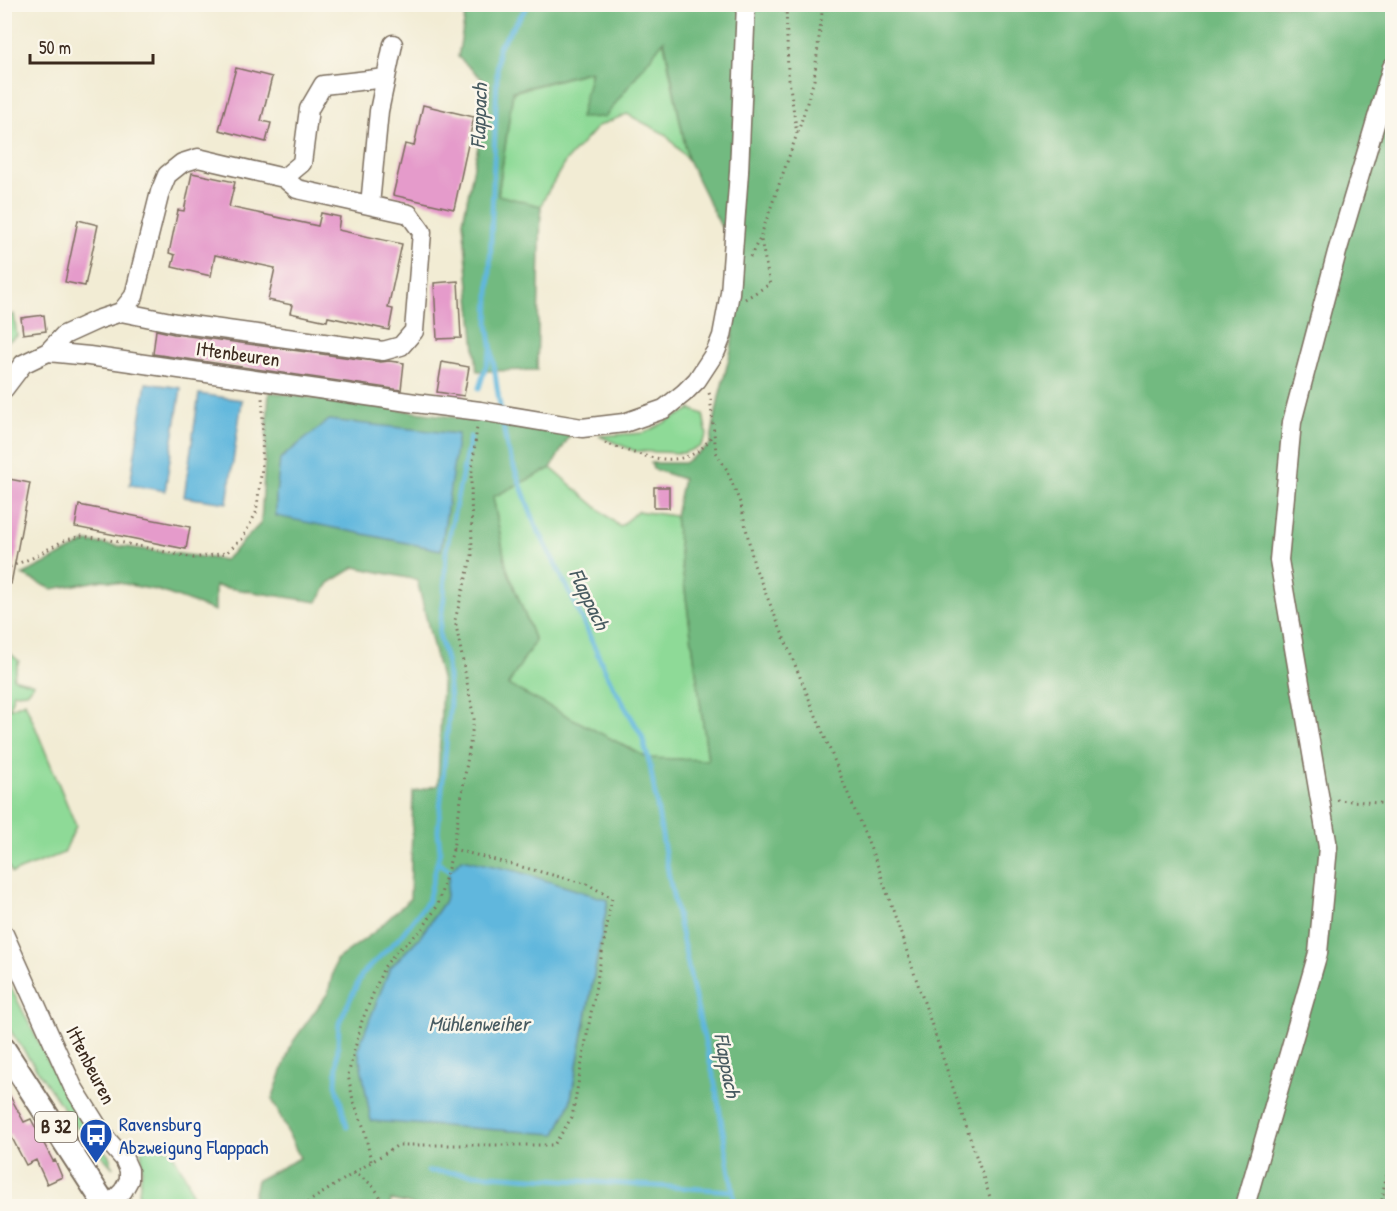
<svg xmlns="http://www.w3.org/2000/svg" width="1397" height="1211" font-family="'Patrick Hand',sans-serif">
<rect width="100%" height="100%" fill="#fbf7ec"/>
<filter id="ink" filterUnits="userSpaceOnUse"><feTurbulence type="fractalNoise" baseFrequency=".0167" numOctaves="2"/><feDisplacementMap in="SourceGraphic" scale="12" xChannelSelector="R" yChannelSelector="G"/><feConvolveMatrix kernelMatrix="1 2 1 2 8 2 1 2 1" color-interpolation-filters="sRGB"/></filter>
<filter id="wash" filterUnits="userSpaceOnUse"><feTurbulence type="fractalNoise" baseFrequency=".008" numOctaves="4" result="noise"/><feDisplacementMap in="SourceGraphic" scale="24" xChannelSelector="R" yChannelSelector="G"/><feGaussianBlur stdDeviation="1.35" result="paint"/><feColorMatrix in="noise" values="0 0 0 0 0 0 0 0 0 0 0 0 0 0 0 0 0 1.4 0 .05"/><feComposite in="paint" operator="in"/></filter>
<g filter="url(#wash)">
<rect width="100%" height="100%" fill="#f2ecd4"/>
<!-- green -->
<path fill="#8eda97" stroke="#64825a" stroke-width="1.5" d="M 663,39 L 688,160 L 665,134 L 627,114 L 598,126 L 565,162 L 547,193 L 541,206 L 498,196 L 513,92 L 592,71 Z
M 14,314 L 17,336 L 5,343 L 5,318 Z
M 691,409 L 703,414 L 707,435 L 700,447 L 683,453 L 635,451 L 599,436 L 644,433 Z
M 551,468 L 620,527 L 637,511 L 675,516 L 708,760 L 648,759 L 507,685 L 535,641 L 506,566 L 493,497 Z
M 5,649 L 19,661 L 13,678 L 34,684 L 27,692 L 14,693 L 9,709 L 25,702 L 76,826 L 64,853 L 12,873 L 4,858 Z
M 4,974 L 60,1084 L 91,1134 L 109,1156 L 113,1168 L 74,1124 L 5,1023 Z
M 141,1140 L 170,1149 L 188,1181 L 195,1206 L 137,1206 L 142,1170 Z"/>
<!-- forest -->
<path fill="#72ba80" stroke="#56724f" stroke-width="1.5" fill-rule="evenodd" d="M 467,5 L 1392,5 L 1392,1206 L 418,1206 L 391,1200 L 390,1206 L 251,1206 L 257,1180 L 300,1158 L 272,1099 L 292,1043 L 328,993 L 336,960 L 373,933 L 410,899 L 413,792 L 438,785 L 442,683 L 417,580 L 355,567 L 329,583 L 317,602 L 215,586 L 215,611 L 160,591 L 104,580 L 52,589 L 22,575 L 87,542 L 225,560 L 261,523 L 269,392 L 571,433 L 551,468 L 493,497 L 506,566 L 535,641 L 508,685 L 648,758 L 708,760 L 675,516 L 683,479 L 653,469 L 651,463 L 684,463 L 710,445 L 719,397 L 731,350 L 741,267 L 688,160 L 664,40 L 605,117 L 580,118 L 591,71 L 513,91 L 498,195 L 541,206 L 537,370 L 477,371 L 463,221 L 490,86 L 458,57 ZM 450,872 L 608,900 L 570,1103 L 556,1134 L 390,968 L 420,937 L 445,901 Z"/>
<!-- water -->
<path fill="#60b7dd" stroke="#4e707e" stroke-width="1.5" d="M 146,383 L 181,388 L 165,491 L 130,485 Z
M 199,394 L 242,400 L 227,503 L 184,497 Z
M 329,420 L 458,434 L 441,550 L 276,516 L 276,495 L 280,459 Z
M 462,859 L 516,871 L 608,900 L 570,1103 L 556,1134 L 371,1121 L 358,1049 L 390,968 L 420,937 L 445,901 L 450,871 Z"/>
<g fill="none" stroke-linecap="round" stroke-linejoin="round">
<!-- stream -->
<path stroke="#60b7dd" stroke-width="5" d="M 529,4 L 498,48 L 488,324 L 498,394 L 507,448 L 535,524 L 571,595 L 608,677 L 642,736 L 650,765 L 669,877 L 700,1021 L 715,1083 L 733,1191 L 734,1206
M 479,388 L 491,350
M 437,862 L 450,871
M 347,1127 L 336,1084 L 339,1023 L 362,974 L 400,937 L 428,901 L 440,850 L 438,831 L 450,702 L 447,664 L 439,634 L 444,597 L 446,551 L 470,437
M 428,1171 L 733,1191"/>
</g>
<g id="blocks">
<!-- building -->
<path fill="#e59bcb" d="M 236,68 L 272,77 L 261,121 L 271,123 L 266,142 L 219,130 Z
M 423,105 L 474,117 L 454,209 L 393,195 L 405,144 L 414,146 Z
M 192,173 L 235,182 L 229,207 L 318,226 L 321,213 L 340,217 L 338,230 L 402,244 L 388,308 L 393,309 L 389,330 L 328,317 L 327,321 L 290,313 L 292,305 L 268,300 L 275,268 L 215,255 L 211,276 L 172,267 L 175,255 L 169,253 L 178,210 L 184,211 Z
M 78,220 L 98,225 L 85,286 L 65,282 Z
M 458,281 L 461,338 L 437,339 L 434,283 Z
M 44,315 L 46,331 L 23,334 L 21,318 Z
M 156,330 L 174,334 L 381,362 L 389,361 L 404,363 L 401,390 L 153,354 Z
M 442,362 L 469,367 L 464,396 L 437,392 Z
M 4,478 L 30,483 L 11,584 L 4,583 Z
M 654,487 L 669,487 L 669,508 L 654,508 Z
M 79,505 L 190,527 L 186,549 L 75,527 Z
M 4,1085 L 24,1122 L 31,1119 L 53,1161 L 55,1160 L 62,1177 L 47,1184 L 36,1160 L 26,1165 L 10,1134 L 4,1137 Z"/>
</g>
</g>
<g filter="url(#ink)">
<use href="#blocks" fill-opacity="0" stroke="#7b6e5e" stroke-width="1.5"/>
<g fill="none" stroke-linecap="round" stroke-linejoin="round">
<!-- minor casing -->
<g stroke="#7b6e5e" stroke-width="21">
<path id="minor" d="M 284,178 L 302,163 L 309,109 L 323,85 L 386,78
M 370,205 L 379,111 L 393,44
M 48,352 L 64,335 L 97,320 L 121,312 L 134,296 L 160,192 L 167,175 L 182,163 L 198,158 L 284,178 L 297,189 L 409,214 L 422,232 L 414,331 L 401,346 L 383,351 L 176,323 L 121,312
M 4,389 L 23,364 L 48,352 L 89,356 L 415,403 L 480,411 L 582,428 L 624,423 L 664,409 L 684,393 L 697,380 L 716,351 L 722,336 L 730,293 L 739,172 L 746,4
M 4,934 L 73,1087 L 103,1135 L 124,1159 L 129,1170 L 129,1180 L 123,1191 L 108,1206
M 1245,1206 L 1318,953 L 1328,847 L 1279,560 L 1292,422 L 1337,252 L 1392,67"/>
</g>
<!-- major casing -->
<g stroke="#7b6e5e" stroke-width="26">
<path id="major" d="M 4,1049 L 106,1206"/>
</g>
<!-- path -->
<path stroke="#7b6e5e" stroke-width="3" stroke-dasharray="1.5 4.5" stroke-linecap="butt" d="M 798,132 L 814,80 L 823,4
M 750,257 L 760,238 L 797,134 L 788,73 L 786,4
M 745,299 L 770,284 L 761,240
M 709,393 L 710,396 L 716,452 L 727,470 L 741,505 L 754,565 L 879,869 L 993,1206
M 605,443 C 639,455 689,476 712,435
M 4,569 L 32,558 L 63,541 L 81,536 L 105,539 L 194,558 L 226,553 L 242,539 L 256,513 L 262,468 L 263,409 L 262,398
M 1337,800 L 1392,804
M 371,1161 L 364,1128 L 353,1100 L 348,1075 L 362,1021 L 384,967 L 397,951 L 421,931 L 438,905 L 453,850
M 354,1173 L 398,1145 L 554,1145 L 572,1117 L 612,898 L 587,884 L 453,849 L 474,719 L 455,620 L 472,555 L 471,479 L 477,427
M 302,1206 L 354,1173 C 372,1183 376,1188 385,1206
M 1381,1206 L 1384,1187 L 1392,1154"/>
<!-- minor -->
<use href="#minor" stroke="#fff" stroke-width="18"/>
<!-- major -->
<use href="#major" stroke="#fff" stroke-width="22"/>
</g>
</g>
<!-- icons -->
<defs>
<g id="bus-pin" transform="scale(1.725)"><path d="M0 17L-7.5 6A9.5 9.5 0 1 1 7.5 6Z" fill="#1a4fb4" stroke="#fbf7ec"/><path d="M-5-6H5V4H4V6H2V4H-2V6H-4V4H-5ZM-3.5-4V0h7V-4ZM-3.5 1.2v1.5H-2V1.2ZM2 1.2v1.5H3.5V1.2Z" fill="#fff"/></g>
</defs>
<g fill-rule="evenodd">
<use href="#bus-pin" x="96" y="1135"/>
</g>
<g text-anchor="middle" stroke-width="5" stroke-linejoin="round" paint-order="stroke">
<!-- shield labels -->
<rect fill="#fbf7ec" stroke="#75685c" stroke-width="1.5" x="35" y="1112" width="42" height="30" rx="4.5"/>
<g font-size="18" font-weight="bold" fill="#3b2a1e">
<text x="56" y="1133">B 32</text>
</g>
<!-- street labels -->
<g font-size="20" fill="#3b2a1e" stroke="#fbf7ec">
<text transform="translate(238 354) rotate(8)" y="7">Ittenbeuren</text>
<text transform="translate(91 1065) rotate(63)" y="7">Ittenbeuren</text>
</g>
<!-- transit labels -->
<g font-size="20" fill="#164399" stroke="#fbf7ec" text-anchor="start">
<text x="119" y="1131">Ravensburg<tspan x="119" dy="23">Abzweigung Flappach</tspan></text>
</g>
<!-- water labels -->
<g font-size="21" font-style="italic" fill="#485b61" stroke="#fbf7ec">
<text transform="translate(479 116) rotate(-88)" y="7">Flappach</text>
<text transform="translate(589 599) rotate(64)" y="7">Flappach</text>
<text x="479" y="1031">Mühlenweiher</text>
<text transform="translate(727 1065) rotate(79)" y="7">Flappach</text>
</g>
</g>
<!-- margin -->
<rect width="1397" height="1211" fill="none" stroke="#fbf7ec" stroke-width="24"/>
<!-- scale -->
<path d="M30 54v9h123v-9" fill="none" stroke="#3b2a1e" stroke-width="3"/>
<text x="39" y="54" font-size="18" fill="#3b2a1e" stroke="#fbf7ec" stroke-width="4.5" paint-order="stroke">50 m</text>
</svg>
